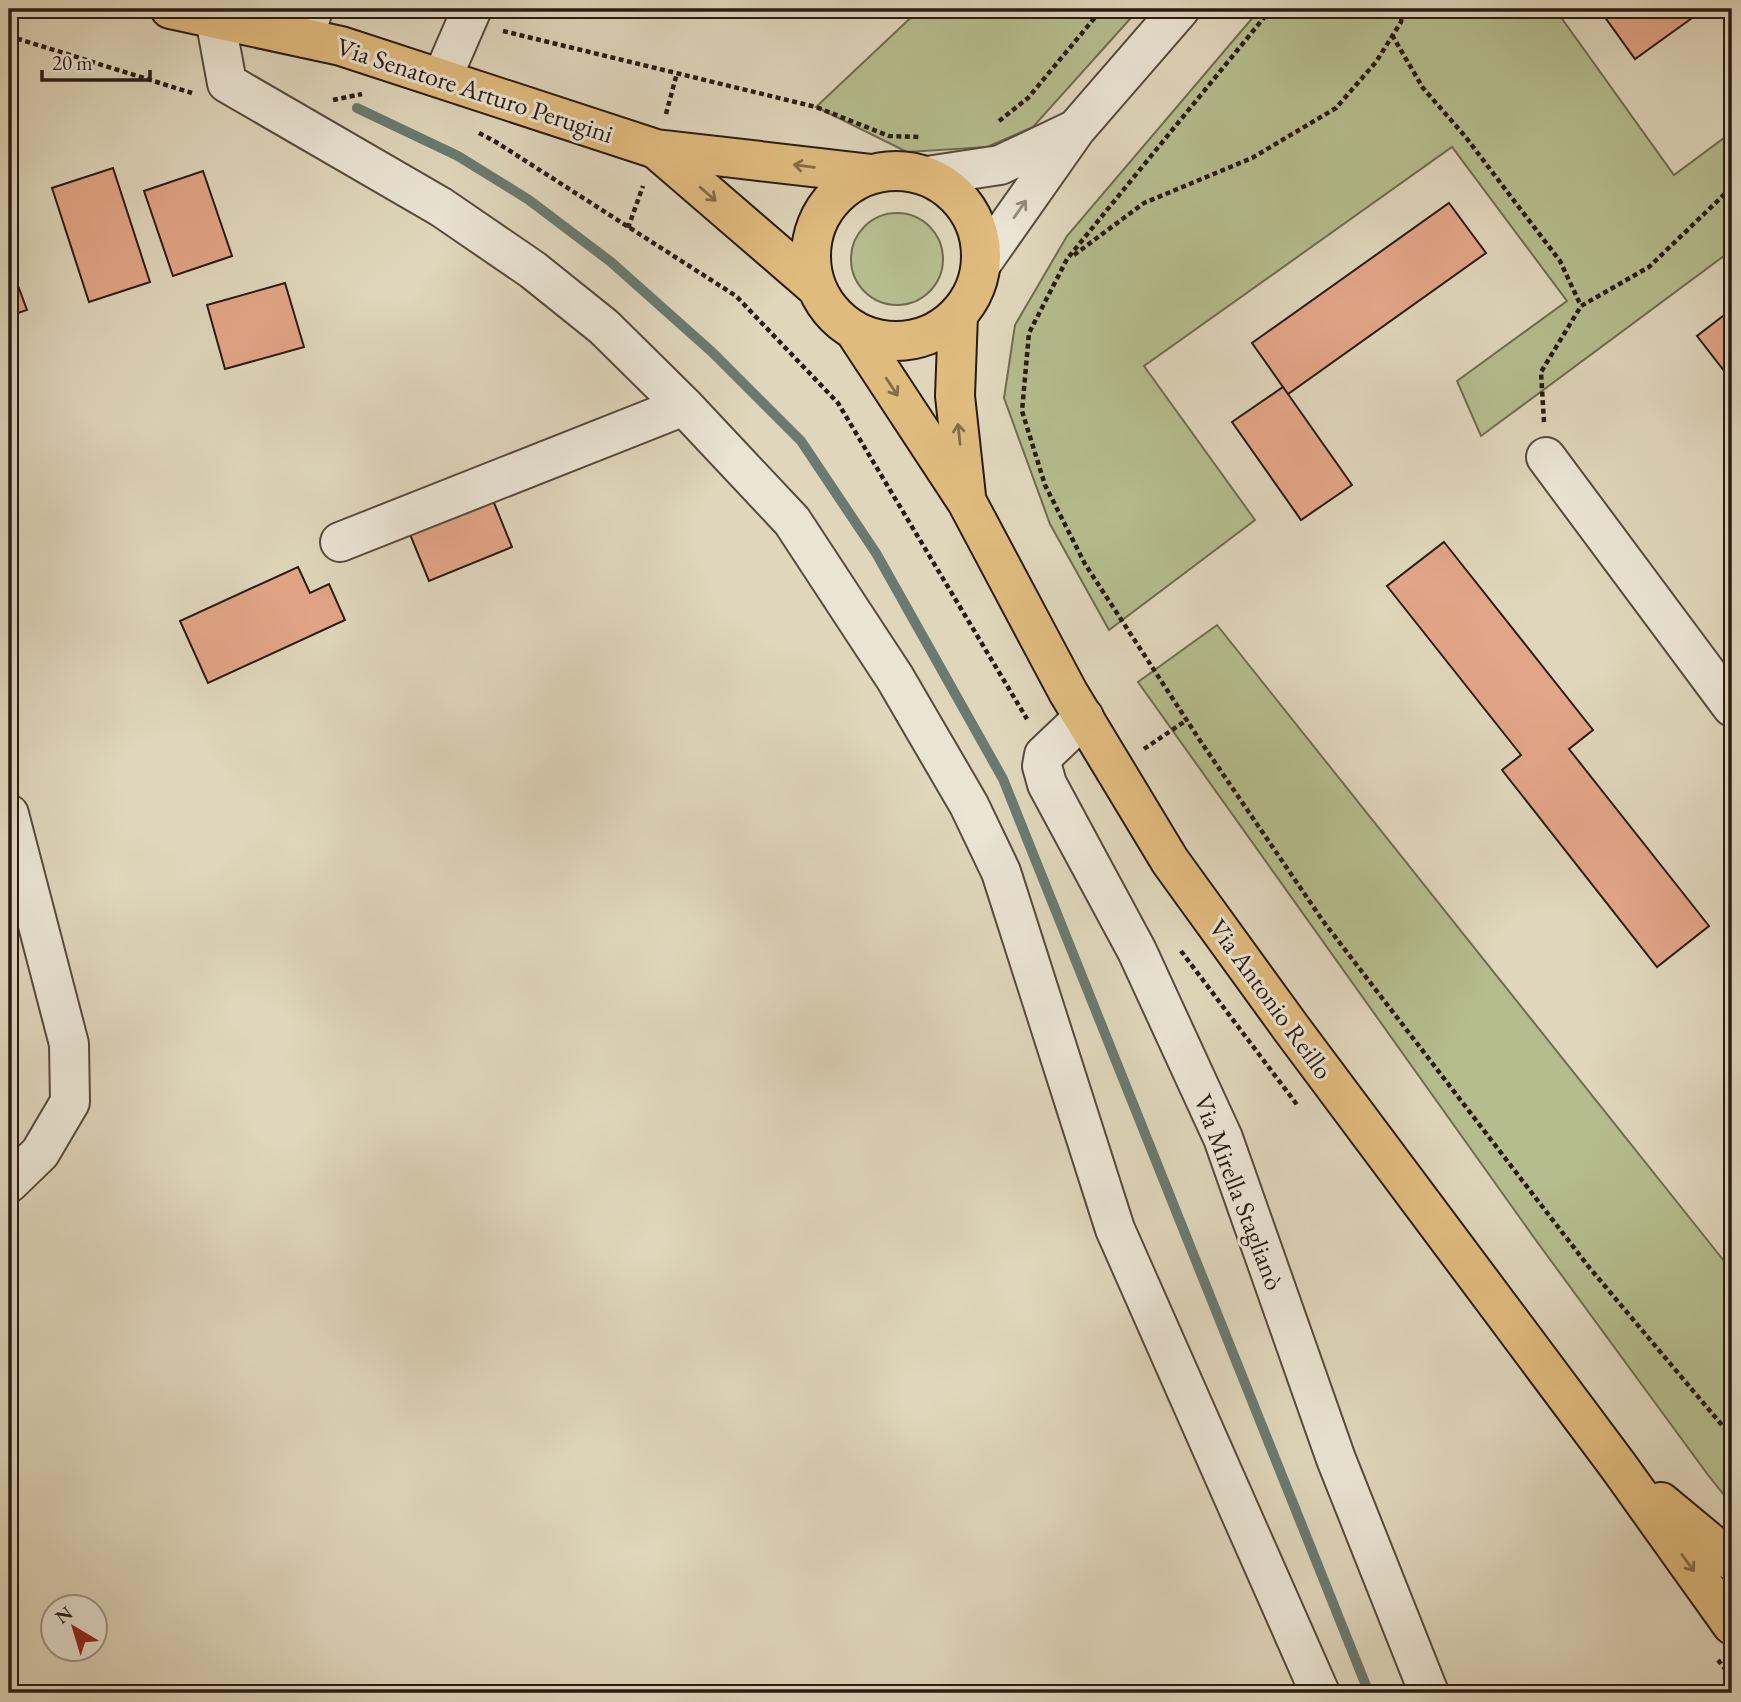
<svg xmlns="http://www.w3.org/2000/svg" width="1741" height="1702" font-family="'EB Garamond',serif">
<rect width="100%" height="100%" fill="#dfd6bb"/>
<filter id="stains"><feTurbulence type="fractalNoise" baseFrequency=".00286" numOctaves="4"/><feColorMatrix values="0 0 0 0 .2 0 0 0 0 .09 0 0 0 0 .02 0 0 0 .5 -.17"/></filter>
<radialGradient id="worn" r=".72"><stop offset=".6" stop-color="#630" stop-opacity="0"/><stop offset="1" stop-color="#630" stop-opacity=".3"/></radialGradient>
<!-- green -->
<path fill="#b5bd8e" stroke="#706c52" stroke-width="2" d="M 920,9 L 1139,9 L 1033,127 L 987,147 L 907,152 L 816,107 Z
M 1260,9 L 1555,9 L 1674,175 L 1732,132 L 1732,250 L 1481,436 L 1457,381 L 1567,301 L 1452,147 L 1144,366 L 1255,520 L 1109,630 L 1050,524 L 1004,398 L 1015,325 L 1067,236 Z
M851 259a46 46 0 1 1 92 0a46 46 0 1 1-92 0Z
M 1217,625 L 1732,1271 L 1732,1505 L 1708,1475 L 1535,1239 L 1138,682 Z"/>
<g fill="none" stroke-linecap="round" stroke-linejoin="round">
<!-- stream -->
<path stroke="#6a7a70" stroke-width="10" d="M 357,108 L 458,156 L 529,200 L 611,262 L 712,352 L 801,441 L 876,553 L 1003,779 L 1369,1693"/>
</g>
<!-- building -->
<path fill="#e2a587" stroke="#2a1b15" stroke-width="2" d="M 1599,9 L 1685,9 L 1692,18 L 1635,59 Z
M 113,168 L 150,282 L 89,302 L 52,188 Z
M 203,171 L 232,256 L 173,276 L 144,191 Z
M 1449,203 L 1486,253 L 1288,394 L 1252,343 Z
M 17,283 L 27,310 L 9,316 L 9,285 Z
M 285,283 L 304,347 L 225,369 L 207,305 Z
M 1732,309 L 1732,381 L 1697,336 Z
M 1283,387 L 1352,485 L 1301,520 L 1232,422 Z
M 490,493 L 512,547 L 429,581 L 407,527 Z
M 1444,542 L 1593,730 L 1569,749 L 1709,926 L 1657,967 L 1502,770 L 1521,755 L 1387,586 Z
M 298,567 L 310,593 L 329,584 L 345,620 L 208,683 L 180,621 Z"/>
<g fill="none" stroke-linecap="round" stroke-linejoin="round">
<!-- minor casing -->
<g stroke="#574a3e" stroke-width="42">
<path id="minor" d="M 215,18 L 227,83 L 441,207 L 533,270 L 604,327 L 684,406 L 792,521 L 895,678 L 969,805 L 1001,872 L 1115,1229 L 1320,1693
M 305,38 L 313,9
M 442,78 L 472,9
M 927,176 L 1000,165 L 1074,130
M 981,264 L 1076,129 L 1180,9
M 1546,457 L 1732,707
M 340,542 L 684,406
M 1084,717 L 1044,755 L 1042,766 L 1047,784 L 1137,951 L 1223,1138 L 1336,1459 L 1429,1693
M 9,814 L 69,1044 L 70,1102 L 40,1153 L 9,1183"/>
</g>
<!-- major casing -->
<g stroke="#2a1b15" stroke-width="42">
<path id="major" d="M 170,9 L 341,46 L 656,149 L 872,174
M 656,149 L 817,288
M811 256a85 85 0 1 1 170 0a85 85 0 1 1-170 0Z
M 958,315 L 955,396 L 966,496
M 854,330 L 967,502 L 1068,692 L 1170,861 L 1291,1028 L 1619,1467 L 1732,1625
M 1661,1502 L 1732,1561"/>
</g>
<!-- path -->
<path stroke="#2a1b15" stroke-width="4.5" stroke-dasharray="5 3.5" stroke-linecap="butt" d="M 414,9 L 430,13
M 1271,9 L 1067,259 L 1029,333 L 1022,411 L 1045,485 L 1085,564 L 1199,739 L 1323,921 L 1588,1266 L 1732,1437
M 503,31 L 816,107 L 889,136 L 920,137
M 1392,35 L 1423,88 L 1464,135 L 1560,261 L 1581,306
M 9,36 L 192,93
M 333,100 L 362,94
M 666,114 L 677,73
M 999,121 L 1028,98 L 1102,9
M 479,133 L 496,142 L 736,296 L 838,403 L 1027,719
M 628,228 L 643,186
M 1074,255 L 1144,203 L 1252,158 L 1336,108 L 1376,62 L 1401,22 L 1403,9
M 1544,422 L 1541,372 L 1581,306 L 1649,267 L 1732,187
M 1144,749 L 1187,720
M 1181,951 L 1298,1106
M 1718,1660 L 1732,1678"/>
<!-- minor -->
<use href="#minor" stroke="#eae4d3" stroke-width="38"/>
<!-- major -->
<use href="#major" stroke="#e0bb7e" stroke-width="38"/>
</g>
<!-- one-way arrows -->
<defs><path id="oneway-shaft" d="M-6 0H5M1.5-3L5.5 0L1.5 3" fill="none" stroke-width="1.6" stroke-linecap="round" stroke-linejoin="round" transform="scale(1.75)"/></defs>
<g stroke="#856b4a">
<use href="#oneway-shaft" transform="translate(804 166) rotate(-173)"/>
<use href="#oneway-shaft" transform="translate(708 194) rotate(41)"/>
<use href="#oneway-shaft" transform="translate(892 387) rotate(57)"/>
<use href="#oneway-shaft" transform="translate(959 434) rotate(-96)"/>
<use href="#oneway-shaft" transform="translate(1688 1563) rotate(54)"/>
</g>
<use stroke="#948a7e" href="#oneway-shaft" transform="translate(1020 209) rotate(-55)"/>
<g text-anchor="middle" stroke-width="6" stroke-linejoin="round" paint-order="stroke">
<!-- street labels -->
<g font-size="26" fill="#2a1b15" stroke="#eae4d3">
<text transform="translate(475 90) rotate(18)" y="9">Via Senatore Arturo Perugini</text>
<text transform="translate(1271 999) rotate(54)" y="9">Via Antonio Reillo</text>
<text transform="translate(1239 1192) rotate(69)" y="9">Via Mirella Staglianò</text>
</g>
</g>
<!-- margin -->
<rect width="1741" height="1702" fill="none" stroke="#dfd6bb" stroke-width="35"/>
<rect x="10" y="10" width="1720" height="1681" fill="none" stroke="#2a1b15" stroke-width="3.5"/>
<rect x="18" y="18" width="1706" height="1667" fill="none" stroke="#2a1b15" stroke-width="2"/>
<!-- north arrow -->
<g transform="translate(74 1628) rotate(322)"><circle r="33" fill="#eae4d3" stroke="#9d9487" stroke-width="2"/>
<path d="M0-5L12 26L0 18L-12 26Z" fill="#8f2418"/>
<text y="-10" font-size="19" font-weight="bold" text-anchor="middle" fill="#2a1b15">N</text>
</g>
<!-- scale -->
<path d="M42 70v10h108v-10" fill="none" stroke="#2a1b15" stroke-width="3.5"/>
<text x="52" y="70" font-size="21" fill="#2a1b15" stroke="#eae4d3" stroke-width="5" paint-order="stroke">20 m</text>
<rect width="100%" height="100%" filter="url(#stains)"/>
<rect width="100%" height="100%" fill="url(#worn)"/>
</svg>
